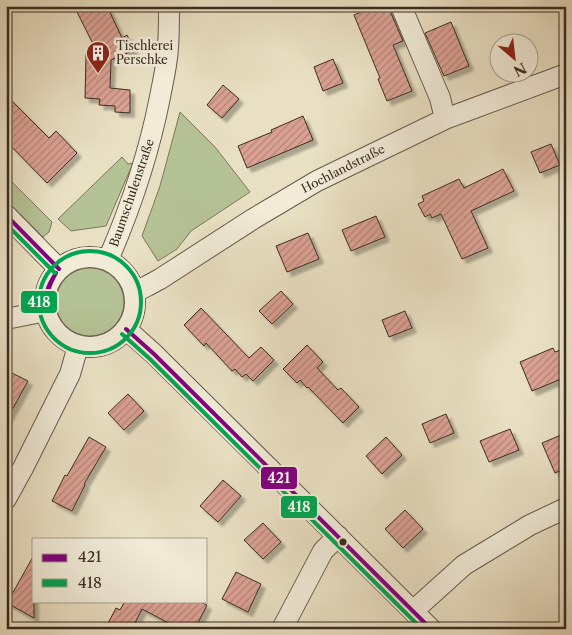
<svg xmlns="http://www.w3.org/2000/svg" width="572" height="635" font-family="'Libre Caslon Text',serif">
<defs>
<pattern id="building-hatch" width="6" height="6" patternUnits="userSpaceOnUse" patternTransform="scale(1.25)"><rect width="6" height="6" fill="#dba193"/><path d="M-1 1l2-2M0 6l6-6M5 7l2-2" fill="none" stroke="#b38478"/></pattern>
<filter id="shadow"><feDropShadow dx="4.5" dy="4.5" stdDeviation="1" flood-color="#0004"/></filter>
</defs>
<rect width="100%" height="100%" fill="#e9e0c3"/>
<filter id="stains"><feTurbulence type="fractalNoise" baseFrequency=".004" numOctaves="4"/><feColorMatrix values="0 0 0 0 .2 0 0 0 0 .09 0 0 0 0 .02 0 0 0 .5 -.17"/></filter>
<radialGradient id="worn" r=".72"><stop offset=".6" stop-color="#630" stop-opacity="0"/><stop offset="1" stop-color="#630" stop-opacity=".3"/></radialGradient>
<!-- grass -->
<path fill="#b5c295" stroke="#78785b" d="M 180,112 L 215,147 L 250,192 L 191,231 L 177,249 L 158,261 L 142,236 L 160,186 Z
M 122,157 L 128,164 L 133,163 L 106,226 L 71,231 L 58,219 Z
M 6,176 L 52,222 L 49,232 L 43,237 L 6,200 Z
M56 302a34 34 0 1 1 68 0a34 34 0 1 1-68 0Z"/>
<!-- building -->
<path fill="url(#building-hatch)" stroke="#3a2d21" filter="url(#shadow)" d="M 74,6 L 107,6 L 122,38 L 127,35 L 134,50 L 111,60 L 110,88 L 130,90 L 130,113 L 115,112 L 115,106 L 99,105 L 100,99 L 85,98 L 86,54 L 96,50 Z
M 375,6 L 389,6 L 390,11 L 403,41 L 393,45 L 412,91 L 387,101 L 378,79 L 380,78 L 354,15 Z
M 451,22 L 469,66 L 444,76 L 425,33 Z
M 333,59 L 343,83 L 323,91 L 314,67 Z
M 223,85 L 239,99 L 222,118 L 207,105 Z
M 6,95 L 49,138 L 56,131 L 77,153 L 47,183 L 6,141 Z
M 303,116 L 313,140 L 247,168 L 238,146 L 272,132 L 271,130 Z
M 551,144 L 560,165 L 540,173 L 531,152 Z
M 503,169 L 514,191 L 471,211 L 488,248 L 462,259 L 441,214 L 432,218 L 430,214 L 425,217 L 418,204 L 424,201 L 422,196 L 459,179 L 464,188 Z
M 376,216 L 385,237 L 351,251 L 342,230 Z
M 308,233 L 319,259 L 287,272 L 276,246 Z
M 281,291 L 293,304 L 272,324 L 259,311 Z
M 201,308 L 249,358 L 261,347 L 274,360 L 253,381 L 246,374 L 242,377 L 235,369 L 232,371 L 206,343 L 204,346 L 184,325 Z
M 405,311 L 412,328 L 389,337 L 382,320 Z
M 307,345 L 323,362 L 317,368 L 338,390 L 341,388 L 359,407 L 343,423 L 308,387 L 307,388 L 300,380 L 297,383 L 283,369 Z
M 553,348 L 555,352 L 566,348 L 566,377 L 532,391 L 520,362 Z
M 6,370 L 28,381 L 6,421 Z
M 128,394 L 144,411 L 124,430 L 108,413 Z
M 446,414 L 454,433 L 430,443 L 422,424 Z
M 510,429 L 519,450 L 489,462 L 480,441 Z
M 566,433 L 566,468 L 555,473 L 542,443 Z
M 89,437 L 106,447 L 84,484 L 85,485 L 72,511 L 52,501 L 65,475 L 67,476 Z
M 386,437 L 402,455 L 382,474 L 366,456 Z
M 223,480 L 241,496 L 218,522 L 200,506 Z
M 405,510 L 423,529 L 403,548 L 385,529 Z
M 263,523 L 281,542 L 263,559 L 244,540 Z
M 34,555 L 34,618 L 7,603 Z
M 236,572 L 261,584 L 248,612 L 222,599 Z
M 125,601 L 199,601 L 207,605 L 195,629 L 180,629 L 142,609 L 132,629 L 105,629 L 116,608 L 120,610 Z"/>
<g fill="none" stroke-linecap="round" stroke-linejoin="round">
<!-- minor casing -->
<g stroke="#665a4a" stroke-width="22">
<path id="minor" d="M 401,6 L 440,98 L 445,119
M 6,215 L 59,269
M45 302a45 45 0 1 1 90 0a45 45 0 1 1-90 0Z
M 108,260 C 131,207 149,153 160,97 C 163,81 167,65 168,48 C 169,34 169,20 169,6
M 135,292 L 147,286 L 160,279 L 253,219 L 317,181 L 445,119 L 566,74
M 6,319 L 46,311
M 126,329 L 154,354 L 431,629
M 6,499 L 23,468 L 70,374 L 78,346
M 413,611 L 464,565 L 530,525 L 566,508
M 282,629 L 323,551 L 338,536"/>
</g>
<!-- minor -->
<use href="#minor" stroke="#f1ebd8" stroke-width="20"/>
<!-- bus-1 casing -->
<g stroke="#f1ebd8" stroke-width="8">
<path id="bus-1" d="M 6,215 L 59,269
M 47,311 C 43,296 48,285 56,273
M 47,311 C 46,295 48,287 56,273
M 126,329 L 154,354 L 431,629"/>
</g>
<!-- bus-2 casing -->
<g stroke="#f1ebd8" stroke-width="8">
<path id="bus-2" d="M 6,224 L 55,273
M39 302a51 51 0 1 1 102 0a51 51 0 1 1-102 0Z
M 122,334 L 150,359 L 422,629"/>
</g>
<!-- bus-1 -->
<use href="#bus-1" stroke="#800080" stroke-width="4"/>
<!-- bus-2 -->
<use href="#bus-2" stroke="#00a651" stroke-width="4"/>
</g>
<!-- icons -->
<defs>
<g id="building-pin" transform="scale(1.25)"><path d="M0 17L-7.5 6A9.5 9.5 0 1 1 7.5 6Z" fill="#8f2418" stroke="#f1ebd8"/><path d="M-4-6H4V6H1V3H-1V6H-4ZM-2.5-4.3h1.7v1.8h-1.7ZM.8-4.3h1.7v1.8H.8ZM-2.5-1h1.7V.8h-1.7ZM.8-1h1.7V.8H.8Z" fill="#fff"/></g>
</defs>
<g fill-rule="evenodd">
<use href="#building-pin" x="98" y="53"/>
</g>
<!-- markers -->
<circle fill="#3a2d21" stroke="#f1ebd8" stroke-width="2" cx="343" cy="542" r="4.5"/>
<g text-anchor="middle" stroke-width="5" stroke-linejoin="round" paint-order="stroke">
<!-- poi labels -->
<g font-size="12" fill="#3a2d21" stroke="#f1ebd8" text-anchor="start">
<text x="116" y="50">Tischlerei<tspan x="116" dy="14">Perschke</tspan></text>
</g>
<!-- street labels -->
<g font-size="12" fill="#3a2d21" stroke="#f1ebd8">
<text transform="translate(343 169) rotate(-27)" y="4">Hochlandstraße</text>
<text transform="translate(132 193) rotate(-71)" y="4">Baumschulenstraße</text>
</g>
</g>
<g stroke="#f1ebd8" stroke-width="2">
<rect x="20" y="290" width="38" height="24" rx="5" fill="#00a651"/>
<rect x="260" y="466" width="38" height="24" rx="5" fill="#800080"/>
<rect x="280" y="495" width="38" height="24" rx="5" fill="#00a651"/>
</g>
<g font-size="14" text-anchor="middle" font-weight="bold" fill="#fff">
<text x="39" y="307">418</text>
<text x="279" y="483">421</text>
<text x="299" y="512">418</text>
</g>
<!-- margin -->
<rect width="572" height="635" fill="none" stroke="#e9e0c3" stroke-width="25"/>
<rect x="8" y="8" width="557" height="620" fill="none" stroke="#3a2d21" stroke-width="2.5"/>
<rect x="12" y="12" width="547" height="610" fill="none" stroke="#3a2d21"/>
<!-- legend -->
<rect x="32" y="538" width="175" height="65" fill="#f1ebd8" stroke="#a89f8f"/>
<rect x="42" y="554" width="25" height="8" fill="#800080" stroke="#a89f8f"/>
<text x="78" y="562" font-size="15" fill="#3a2d21">421</text>
<rect x="42" y="579" width="25" height="8" fill="#00a651" stroke="#a89f8f"/>
<text x="78" y="588" font-size="15" fill="#3a2d21">418</text>
<!-- north arrow -->
<g transform="translate(514 58) rotate(152)"><circle r="24" fill="#f1ebd8" stroke="#a89f8f"/>
<path d="M0-4L9 19L0 12L-9 19Z" fill="#8f2418"/>
<text y="-8" font-size="14" font-weight="bold" text-anchor="middle" fill="#3a2d21">N</text>
</g>
<rect width="100%" height="100%" filter="url(#stains)"/>
<rect width="100%" height="100%" fill="url(#worn)"/>
</svg>
